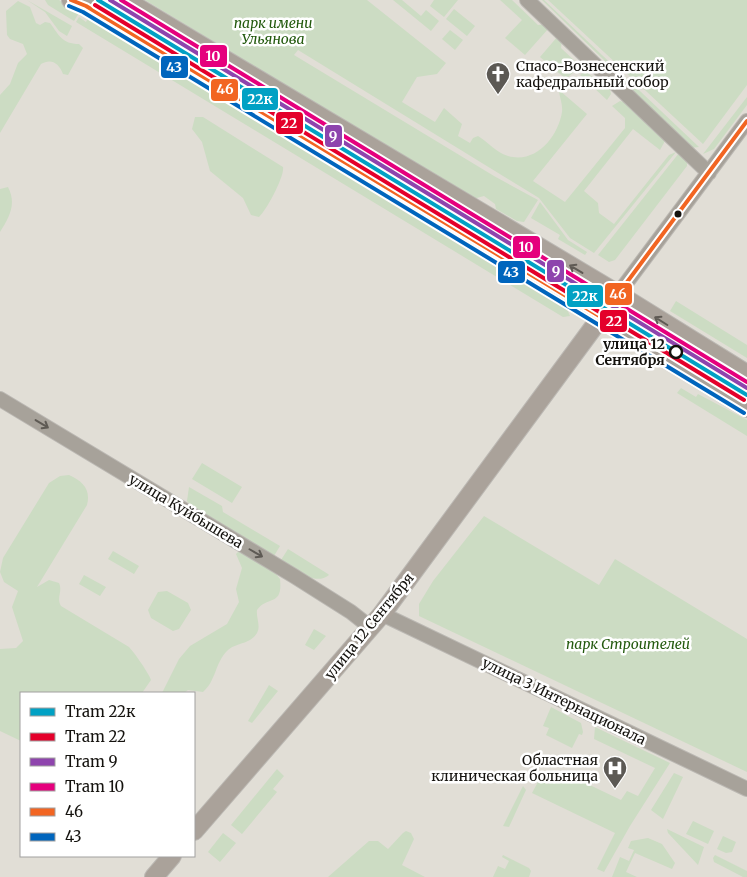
<svg xmlns="http://www.w3.org/2000/svg" width="747" height="877" font-family="Merriweather,serif">
<rect width="100%" height="100%" fill="#e1ded6"/>
<!-- green -->
<path fill="#ccdcc3" d="M 27,0 L 72,26 L 67,36 L 59,31 L 45,12 Z
M 45,0 L 59,0 L 79,13 L 74,21 L 48,5 Z
M 145,0 L 367,0 L 446,63 L 437,74 L 417,77 L 402,102 L 435,122 L 444,108 L 462,124 L 458,136 L 470,143 L 473,138 L 478,136 C 488,142 497,153 508,156 C 536,164 558,137 562,112 C 563,104 559,96 559,90 L 587,114 L 533,181 L 565,202 L 625,128 L 625,118 L 612,106 L 620,101 L 627,103 L 665,141 L 660,150 L 633,129 L 584,191 L 598,203 L 599,213 L 614,224 L 669,155 L 676,152 L 594,253 L 570,238 L 539,198 L 298,50 L 294,55 L 494,176 L 538,200 L 524,222 L 517,221 L 496,209 L 495,204 L 484,196 L 473,199 Z
M 393,0 L 402,0 L 421,16 L 426,10 L 439,21 L 431,31 Z
M 434,0 L 458,0 L 444,17 L 430,6 Z
M 500,0 L 512,0 L 538,25 L 546,24 L 549,28 L 525,55 L 505,38 L 522,20 Z
M 542,0 L 544,0 L 699,147 L 689,148 L 610,72 L 608,64 Z
M 548,0 L 747,0 L 747,85 L 703,144 Z
M 18,1 L 30,7 L 36,23 L 40,25 L 45,22 L 50,23 C 59,35 62,44 79,44 L 83,48 L 68,75 L 63,74 C 59,63 51,58 41,64 L 0,133 L 0,95 L 10,84 L 18,63 L 27,54 L 23,44 L 10,39 L 7,35 L 6,11 Z
M 454,9 L 475,26 L 467,36 L 446,19 Z
M 79,17 L 86,22 L 88,18 L 567,309 L 570,316 L 563,317 L 76,22 Z
M 450,30 L 463,40 L 455,50 L 442,39 Z
M 558,36 L 562,39 L 561,48 L 579,65 L 578,68 L 566,79 L 540,57 Z
M 584,72 L 588,73 L 602,86 L 609,85 L 611,94 L 607,100 L 580,75 Z
M 747,97 L 747,105 L 714,149 L 703,154 Z
M 195,117 L 203,117 L 283,167 C 285,176 266,211 259,217 L 251,215 L 243,198 L 210,171 L 202,142 L 192,129 Z
M 679,153 L 687,161 L 687,166 L 615,260 L 609,262 L 598,255 Z
M 8,187 C 17,204 9,218 0,232 L 0,189 Z
M 540,202 L 568,240 L 587,252 L 585,255 L 558,239 L 560,235 L 531,218 Z
M 676,301 L 747,345 L 747,358 L 670,311 Z
M 681,388 L 696,397 L 698,394 L 747,420 L 747,436 L 677,393 Z
M 202,463 L 242,487 L 232,503 L 192,479 Z
M 69,475 C 83,481 91,490 87,505 L 37,587 L 49,580 L 59,583 C 63,591 56,598 61,606 L 129,647 C 134,652 150,675 151,680 L 142,693 L 21,693 L 21,741 L 0,731 L 0,649 L 16,648 L 23,641 L 12,607 L 18,591 L 4,582 L 0,572 L 3,558 L 49,483 L 60,476 Z
M 189,487 L 222,506 L 223,512 L 280,546 L 274,556 L 191,506 L 187,501 Z
M 484,516 L 599,585 L 615,559 L 747,639 L 747,772 L 419,616 L 419,604 L 433,581 Z
M 288,549 L 328,574 L 329,575 C 314,587 294,568 281,560 Z
M 240,550 L 276,574 L 280,579 C 283,607 268,595 257,610 C 256,618 261,626 257,633 C 250,645 236,642 227,651 C 215,663 216,681 203,692 L 188,690 L 184,693 L 162,693 L 179,659 L 190,646 L 227,624 L 239,602 L 236,589 L 242,568 L 236,554 Z
M 113,551 L 139,566 L 134,574 L 108,559 Z
M 84,575 L 106,587 L 100,596 L 79,584 Z
M 167,591 L 188,603 L 191,610 L 179,629 L 173,631 L 151,618 L 148,610 L 158,592 Z
M 314,629 L 326,636 L 314,650 L 305,645 Z
M 269,685 L 278,691 L 252,723 L 248,721 Z
M 551,707 L 581,723 L 583,732 L 582,735 L 579,734 L 572,748 L 546,735 L 549,728 L 543,726 Z
M 595,727 L 670,763 L 630,826 L 604,872 L 597,869 L 615,833 L 532,793 L 539,780 L 548,784 L 573,777 L 621,800 L 627,791 L 638,796 L 655,768 L 594,739 Z
M 277,769 L 284,776 L 273,789 L 277,792 L 242,834 L 231,825 Z
M 674,773 L 683,777 L 663,819 L 651,810 Z
M 523,786 L 526,790 L 509,827 L 503,826 Z
M 693,821 L 714,831 L 708,844 L 686,834 Z
M 667,829 L 704,847 L 698,865 L 668,833 Z
M 406,831 L 411,833 L 414,839 L 402,865 L 425,877 L 328,877 L 369,841 L 378,841 L 388,849 L 403,833 Z
M 223,833 L 236,843 L 220,862 L 208,852 Z
M 723,836 L 736,842 L 732,852 L 726,853 L 717,849 Z
M 648,838 L 662,844 L 675,863 L 672,869 L 635,853 L 626,872 L 637,877 L 612,877 L 620,857 L 629,861 L 634,850 L 628,848 L 631,841 Z
M 503,855 L 529,868 L 531,871 L 529,877 L 493,877 L 498,866 L 505,869 L 509,861 L 502,857 Z
M 715,855 L 747,871 L 747,877 L 743,877 L 714,862 L 713,858 Z"/>
<g fill="none" stroke-linecap="round" stroke-linejoin="round">
<!-- minor casing -->
<g stroke="#bbb8b3" stroke-width="16">
<path id="minor" d="M 527,0 L 709,173
M 618,294 L 747,121
M 0,399 L 294,576 L 351,612 L 370,627
M 382,614 L 747,789"/>
</g>
<!-- major casing -->
<g stroke="#bbb8b3" stroke-width="20">
<path id="major" d="M 71,0 L 86,6 L 747,408
M 125,0 L 618,294 L 747,374
M 194,831 L 382,614 L 618,294
M 154,877 L 172,856"/>
</g>
<!-- minor -->
<use href="#minor" stroke="#a7a29a" stroke-width="14"/>
<!-- major -->
<use href="#major" stroke="#aaa29a" stroke-width="18"/>
<!-- bus-1 casing -->
<g stroke="#fff" stroke-width="8">
<path id="bus-1" d="M 71,0 L 86,6 L 601,317 L 747,121"/>
</g>
<!-- bus-2 casing -->
<g stroke="#fff" stroke-width="8">
<path id="bus-2" d="M 69,6 L 83,12 L 744,413"/>
</g>
<!-- bus-1 -->
<use href="#bus-1" stroke="#f26522" stroke-width="4"/>
<!-- bus-2 -->
<use href="#bus-2" stroke="#0065bd" stroke-width="4"/>
<!-- tram-1 casing -->
<g stroke="#fff" stroke-width="8">
<path id="tram-1" d="M 98,0 L 747,395"/>
</g>
<!-- tram-2 casing -->
<g stroke="#fff" stroke-width="8">
<path id="tram-2" d="M 95,5 L 744,400"/>
</g>
<!-- tram-3 casing -->
<g stroke="#fff" stroke-width="8">
<path id="tram-3" d="M 110,0 L 747,388"/>
</g>
<!-- tram-4 casing -->
<g stroke="#fff" stroke-width="8">
<path id="tram-4" d="M 121,0 L 747,382"/>
</g>
<!-- tram-1 -->
<use href="#tram-1" stroke="#01a1c4" stroke-width="4"/>
<!-- tram-2 -->
<use href="#tram-2" stroke="#e4002b" stroke-width="4"/>
<!-- tram-3 -->
<use href="#tram-3" stroke="#8e44ad" stroke-width="4"/>
<!-- tram-4 -->
<use href="#tram-4" stroke="#e5007d" stroke-width="4"/>
</g>
<!-- one-way arrows -->
<defs><path id="oneway-shaft" d="M-6 0H5M1.5-3L5.5 0L1.5 3" fill="none" stroke-width="1.6" stroke-linecap="round" stroke-linejoin="round" transform="scale(1.25)"/></defs>
<g stroke="#5f5a54">
<use href="#oneway-shaft" transform="translate(576 269) rotate(-149)"/>
<use href="#oneway-shaft" transform="translate(661 321) rotate(-148)"/>
</g>
<g stroke="#5e5a54">
<use href="#oneway-shaft" transform="translate(42 424) rotate(31)"/>
<use href="#oneway-shaft" transform="translate(256 553) rotate(30)"/>
</g>
<!-- icons -->
<defs>
<g id="church-pin" transform="scale(1.25)"><path d="M0 17L-7.5 6A9.5 9.5 0 1 1 7.5 6Z" fill="#5c5954" stroke="#fff"/><path d="M-1.2-6h2.4v3.5h3.3v2.4h-3.3V6h-2.4V-.1h-3.3v-2.4h3.3Z" fill="#fff"/></g>
<g id="hospital-pin" transform="scale(1.25)"><path d="M0 17L-7.5 6A9.5 9.5 0 1 1 7.5 6Z" fill="#5c5954" stroke="#fff"/><path d="M-5-5h3v3.5h4V-5h3V5h-3V1.5h-4V5h-3Z" fill="#fff"/></g>
</defs>
<g fill-rule="evenodd">
<use href="#church-pin" x="498" y="74"/>
<use href="#hospital-pin" x="615" y="768"/>
</g>
<!-- markers -->
<circle fill="#14120e" stroke="#fff" stroke-width="2" cx="678" cy="214" r="4.5"/>
<circle fill="#fff" stroke="#14120e" stroke-width="2.5" cx="676" cy="352" r="6"/>
<g text-anchor="middle" stroke-width="5" stroke-linejoin="round" paint-order="stroke">
<!-- park labels -->
<g font-size="14" font-style="italic" fill="#22590d" stroke="#fff">
<text x="273" y="28">парк имени<tspan x="273" dy="16">Ульянова</tspan></text>
<text x="628" y="649">парк Строителей</text>
</g>
<!-- poi labels -->
<g font-size="14" fill="#14120e" stroke="#fff" text-anchor="start">
<text x="516" y="71">Спасо-Вознесенский<tspan x="516" dy="16">кафедральный собор</tspan></text>
<text x="598" y="765" text-anchor="end">Областная<tspan x="598" dy="16">клиническая больница</tspan></text>
</g>
<!-- stop labels -->
<g font-size="14" font-weight="bold" fill="#14120e" stroke="#fff" text-anchor="end">
<text x="665" y="349">улица 12<tspan x="665" dy="16">Сентября</tspan></text>
</g>
<!-- street labels -->
<g font-size="14" fill="#14120e" stroke="#fff">
<text transform="translate(186 511) rotate(31)" y="5">улица Куйбышева</text>
<text transform="translate(369 626) rotate(-51)" y="5">улица 12 Сентября</text>
<text transform="translate(564 701) rotate(26)" y="5">улица 3 Интернационала</text>
</g>
</g>
<g stroke="#fff" stroke-width="2">
<rect x="199" y="44" width="29" height="24" rx="5" fill="#e5007d"/>
<rect x="160" y="55" width="29" height="24" rx="5" fill="#0065bd"/>
<rect x="210" y="78" width="29" height="24" rx="5" fill="#f26522"/>
<rect x="241" y="87" width="38" height="24" rx="5" fill="#01a1c4"/>
<rect x="275" y="111" width="29" height="24" rx="5" fill="#e4002b"/>
<rect x="324" y="124" width="19" height="24" rx="5" fill="#8e44ad"/>
<rect x="512" y="235" width="29" height="24" rx="5" fill="#e5007d"/>
<rect x="546" y="259" width="19" height="24" rx="5" fill="#8e44ad"/>
<rect x="497" y="260" width="29" height="24" rx="5" fill="#0065bd"/>
<rect x="604" y="282" width="29" height="24" rx="5" fill="#f26522"/>
<rect x="566" y="284" width="38" height="24" rx="5" fill="#01a1c4"/>
<rect x="599" y="309" width="29" height="24" rx="5" fill="#e4002b"/>
</g>
<g font-size="14" text-anchor="middle" font-weight="bold" fill="#fff">
<text x="213" y="61">10</text>
<text x="174" y="72">43</text>
<text x="225" y="94">46</text>
<text x="260" y="104">22к</text>
<text x="289" y="128">22</text>
<text x="333" y="141">9</text>
<text x="526" y="252">10</text>
<text x="556" y="276">9</text>
<text x="511" y="277">43</text>
<text x="618" y="299">46</text>
<text x="585" y="301">22к</text>
<text x="614" y="326">22</text>
</g>
<!-- legend -->
<rect x="20" y="692" width="175" height="165" fill="#ffffff" stroke="#a1a09f"/>
<rect x="30" y="708" width="25" height="8" fill="#01a1c4" stroke="#a1a09f"/>
<text x="65" y="717" font-size="15" fill="#14120e">Tram 22к</text>
<rect x="30" y="733" width="25" height="8" fill="#e4002b" stroke="#a1a09f"/>
<text x="65" y="742" font-size="15" fill="#14120e">Tram 22</text>
<rect x="30" y="758" width="25" height="8" fill="#8e44ad" stroke="#a1a09f"/>
<text x="65" y="767" font-size="15" fill="#14120e">Tram 9</text>
<rect x="30" y="783" width="25" height="8" fill="#e5007d" stroke="#a1a09f"/>
<text x="65" y="792" font-size="15" fill="#14120e">Tram 10</text>
<rect x="30" y="808" width="25" height="8" fill="#f26522" stroke="#a1a09f"/>
<text x="65" y="817" font-size="15" fill="#14120e">46</text>
<rect x="30" y="833" width="25" height="8" fill="#0065bd" stroke="#a1a09f"/>
<text x="65" y="842" font-size="15" fill="#14120e">43</text>
</svg>
